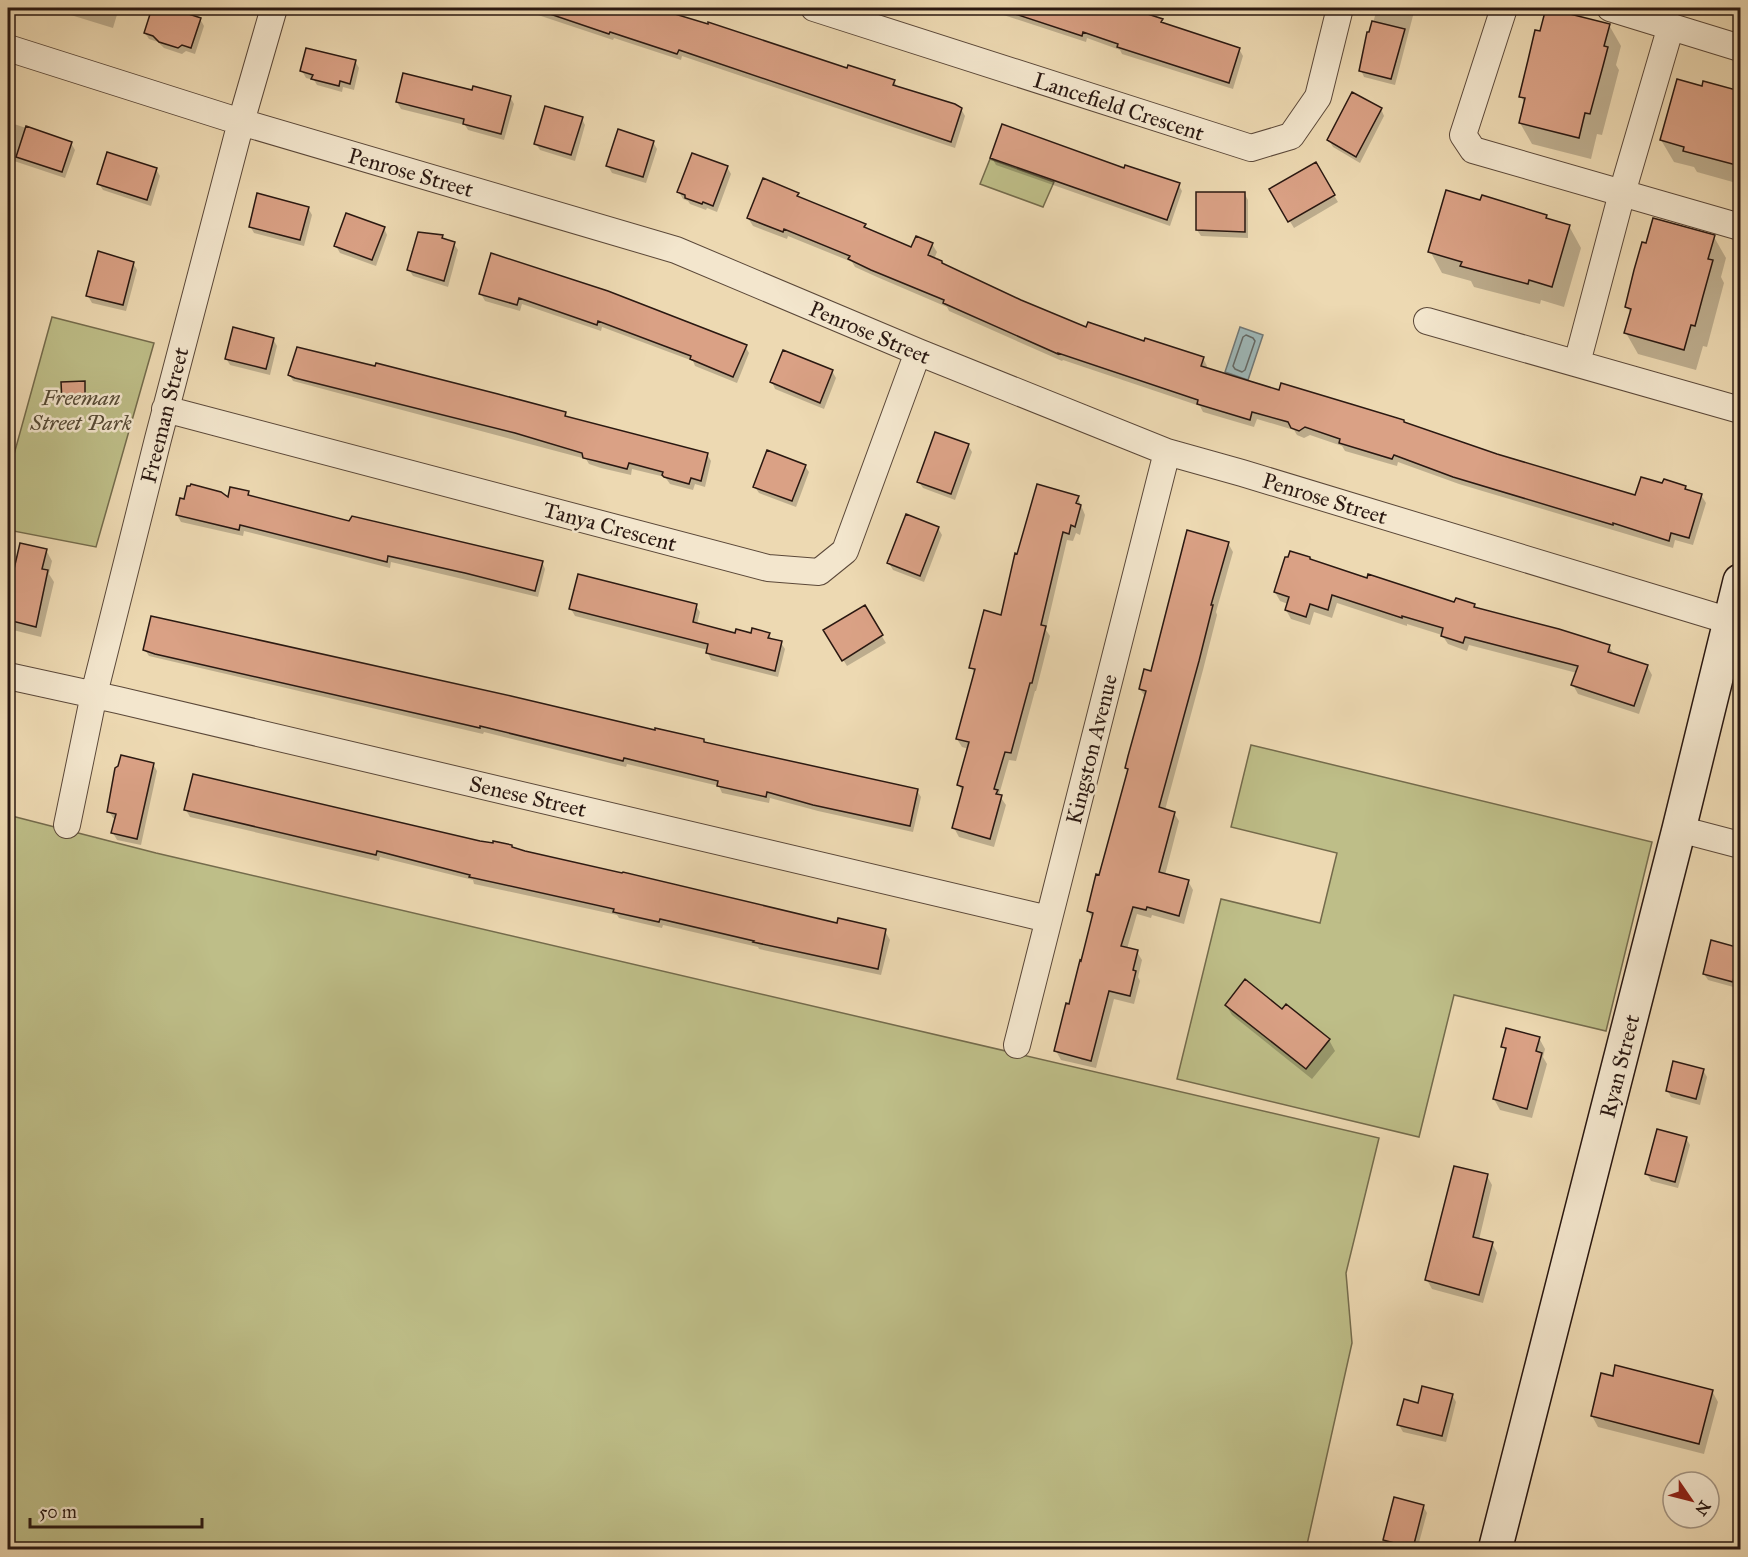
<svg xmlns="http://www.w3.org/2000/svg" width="1748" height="1557" font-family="'IM FELL Great Primer',serif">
<rect width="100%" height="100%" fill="#edd9b2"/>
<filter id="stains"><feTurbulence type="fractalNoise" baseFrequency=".00333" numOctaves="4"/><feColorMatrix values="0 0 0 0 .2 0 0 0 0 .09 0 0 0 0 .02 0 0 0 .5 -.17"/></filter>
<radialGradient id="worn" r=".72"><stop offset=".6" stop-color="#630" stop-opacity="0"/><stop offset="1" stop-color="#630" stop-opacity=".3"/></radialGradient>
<!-- green -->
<path fill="#bebe88" stroke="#746b4c" stroke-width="1.5" d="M 990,159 L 1054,182 L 1043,207 L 980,184 Z
M 52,317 L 154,343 L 96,547 L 8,530 L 8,476 Z
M 1251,745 L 1652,842 L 1606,1031 L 1454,995 L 1419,1137 L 1177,1079 L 1221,899 L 1320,923 L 1337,853 L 1231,827 Z
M 8,815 L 156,853 L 1379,1138 L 1346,1273 L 1352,1343 L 1306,1549 L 8,1549 Z"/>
<!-- water -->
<path fill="#9eb7b7" stroke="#707775" stroke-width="1.5" d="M 1240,327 L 1263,335 L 1248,380 L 1225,372 Z"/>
<!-- shadow -->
<path fill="#0003" d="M 48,8 L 119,8 L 113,28 Z
M 154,8 L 165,8 L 200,19 L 204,26 L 195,54 L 186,51 L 182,54 L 164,48 L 158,42 L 149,39 L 145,33 Z
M 517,8 L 650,8 L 848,70 L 894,81 L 898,88 L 961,109 L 965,116 L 955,148 L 682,56 L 681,60 L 614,38 L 613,40 Z
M 982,8 L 1100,8 L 1115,12 L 1116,8 L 1124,8 L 1161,20 L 1164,25 L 1239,49 L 1243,56 L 1233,89 L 1122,54 L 1120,50 L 1087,38 L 1086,42 Z
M 1377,8 L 1415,8 L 1395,85 L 1364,77 L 1361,70 Z
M 1732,8 L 1740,8 L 1740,13 L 1735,13 Z
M 1609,25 L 1621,46 L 1616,65 L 1619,70 L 1602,135 L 1597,134 L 1591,159 L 1532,144 L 1520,123 L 1525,103 L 1521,97 Z
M 355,61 L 359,68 L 354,90 L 343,87 L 342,92 L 317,85 L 314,80 L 306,78 L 302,71 Z
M 1704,83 L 1740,92 L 1740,184 L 1697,172 L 1694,167 L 1674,162 L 1661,140 L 1703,88 Z
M 473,92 L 510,97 L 514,104 L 504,140 L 468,130 L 465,125 L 401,109 L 397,102 Z
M 1381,109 L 1384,116 L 1360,163 L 1333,147 L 1329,140 Z
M 582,119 L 585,125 L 575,161 L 540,150 L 536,144 Z
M 8,122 L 71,143 L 75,150 L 65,178 L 8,159 Z
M 653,142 L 657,149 L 646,183 L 612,173 L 608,166 Z
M 992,158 L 1125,170 L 1178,184 L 1182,191 L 1170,226 L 996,165 Z
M 1315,164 L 1338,202 L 1294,228 L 1271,190 Z
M 727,167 L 731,174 L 717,212 L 707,208 L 706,210 L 690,204 L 688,201 L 683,199 L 679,192 Z
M 156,169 L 160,176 L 151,206 L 103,190 L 99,184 Z
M 1244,193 L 1248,200 L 1248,238 L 1201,236 L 1197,230 Z
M 798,194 L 800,198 L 865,225 L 868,231 L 912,249 L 932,244 L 937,252 L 934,259 L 944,266 L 1020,301 L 1087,329 L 1203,358 L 1207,366 L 1206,369 L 1280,392 L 1405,424 L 1497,456 L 1636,497 L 1663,485 L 1665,481 L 1701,495 L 1706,503 L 1693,545 L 1675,540 L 1673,548 L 1459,484 L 1398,462 L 1397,466 L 1345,451 L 1342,446 L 1310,435 L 1304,438 L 1297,435 L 1294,430 L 1257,419 L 1254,427 L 1203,412 L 1200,406 L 1063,360 L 1062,361 L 949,311 L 947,307 L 877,277 L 855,267 L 852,262 L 788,236 L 787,239 L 753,226 L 748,218 Z
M 308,208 L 312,215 L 304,246 L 254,233 L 250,226 Z
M 1546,216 L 1548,221 L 1569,226 L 1581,248 L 1564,307 L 1541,300 L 1540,304 L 1474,287 L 1471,281 L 1442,273 L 1430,251 Z
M 384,228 L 387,235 L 376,266 L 340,253 L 336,246 Z
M 442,236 L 444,241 L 454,244 L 458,250 L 448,287 L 413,276 L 409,270 Z
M 1714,237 L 1726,258 L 1721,277 L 1724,283 L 1707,347 L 1703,346 L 1696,370 L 1638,354 L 1626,333 L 1631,314 L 1627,307 Z
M 492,255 L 745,346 L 749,353 L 737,383 L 695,366 L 693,361 L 602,327 L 601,331 L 522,304 L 520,311 L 485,301 L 481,294 Z
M 133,263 L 137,270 L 126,311 L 92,303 L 88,296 Z
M 273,339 L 277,346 L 270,375 L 230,365 L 226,358 Z
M 832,371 L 836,378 L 824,409 L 775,389 L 772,382 Z
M 289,374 L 565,414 L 568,418 L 707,454 L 711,461 L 705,487 L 695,484 L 693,490 L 670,484 L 665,477 L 632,469 L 631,475 L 601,468 L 589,464 L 586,459 L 293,381 Z
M 84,383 L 86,403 L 65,403 L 63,400 Z
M 968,445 L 972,452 L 955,500 L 923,488 L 919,482 Z
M 805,466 L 809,472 L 796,507 L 759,493 L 755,487 Z
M 248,493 L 251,498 L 349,523 L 542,562 L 545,569 L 538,597 L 391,562 L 390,568 L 244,531 L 243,536 L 181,522 L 177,515 Z
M 1078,498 L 1085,515 L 1080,535 L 1076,533 L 1073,541 L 1067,540 L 1046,630 L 1050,636 L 1036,691 L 1035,691 L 1016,761 L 1009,760 L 999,795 L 1006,805 L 994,847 L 959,837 L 954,828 L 963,793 L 959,785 L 969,749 L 962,747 L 957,739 L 975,674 L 971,667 Z
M 938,528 L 942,535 L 924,582 L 893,570 L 889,563 Z
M 1228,543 L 1233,552 L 1216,612 L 1217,615 L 1203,670 L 1165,810 L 1174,813 L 1179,821 L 1165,875 L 1188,881 L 1193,890 L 1184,924 L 1152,915 L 1151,918 L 1137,914 L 1127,949 L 1137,952 L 1142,960 L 1138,977 L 1140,981 L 1134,1004 L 1114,999 L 1096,1068 L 1061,1060 L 1056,1051 L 1082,962 L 1093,919 L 1088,911 L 1100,877 L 1128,771 L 1127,768 L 1146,698 L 1140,689 L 1152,673 Z
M 21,545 L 46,550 L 52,561 L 49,574 L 54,582 L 41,637 L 9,629 L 8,626 L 8,601 Z
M 1311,561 L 1368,580 L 1455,604 L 1474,605 L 1476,609 L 1609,646 L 1614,655 L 1647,666 L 1652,675 L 1639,714 L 1578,694 L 1573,685 L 1577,673 L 1469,645 L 1467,651 L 1448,644 L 1442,635 L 1407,624 L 1407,626 L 1337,603 L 1332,618 L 1314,612 L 1310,625 L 1291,619 L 1286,610 L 1288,604 L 1280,601 L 1275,592 Z
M 696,606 L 700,612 L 697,624 L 736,635 L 769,634 L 772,640 L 781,643 L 785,649 L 778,677 L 711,660 L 708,653 L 708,650 L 575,616 L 571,609 Z
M 864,607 L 886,643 L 847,666 L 825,630 Z
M 145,650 L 703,740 L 705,744 L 917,791 L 921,797 L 913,832 L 818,811 L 770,798 L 769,803 L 722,793 L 719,786 L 627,764 L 626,767 L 484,732 L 483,734 L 149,656 Z
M 8,743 L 14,750 L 8,778 Z
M 153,764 L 157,771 L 141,845 L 117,840 L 113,833 L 116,819 L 113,818 L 109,811 Z
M 186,810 L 513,849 L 839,925 L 885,931 L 890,940 L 881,975 L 759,949 L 758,947 L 663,925 L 662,928 L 619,918 L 617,915 L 474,884 L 473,880 L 380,857 L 379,861 L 190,817 Z
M 1712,942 L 1740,949 L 1740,972 L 1737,988 L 1708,980 L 1704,974 Z
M 1226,1005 L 1283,1011 L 1329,1040 L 1335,1051 L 1312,1079 L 1232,1015 Z
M 1539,1038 L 1545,1049 L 1543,1057 L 1547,1064 L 1532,1118 L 1500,1110 L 1494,1099 L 1507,1053 L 1503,1047 Z
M 1703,1070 L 1707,1077 L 1700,1105 L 1671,1097 L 1667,1090 Z
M 1686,1138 L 1690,1145 L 1678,1188 L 1651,1181 L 1647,1174 Z
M 1487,1176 L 1492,1185 L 1479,1240 L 1492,1243 L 1497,1253 L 1483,1303 L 1432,1289 L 1427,1280 Z
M 1712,1391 L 1718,1402 L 1704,1454 L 1598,1427 L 1592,1416 Z
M 1452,1395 L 1456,1402 L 1446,1442 L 1403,1432 L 1399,1425 L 1419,1405 Z
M 1423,1506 L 1427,1513 L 1417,1550 L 1399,1550 L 1388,1547 L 1384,1540 Z"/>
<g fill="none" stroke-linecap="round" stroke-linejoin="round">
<!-- shore -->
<path stroke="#646864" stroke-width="1.5" d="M 1246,335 L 1253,338 L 1255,341 L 1245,370 L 1242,372 L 1235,369 L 1233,366 L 1243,337 Z"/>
</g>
<!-- building -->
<path fill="#daa185" stroke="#2a1811" stroke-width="1.5" d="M 152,8 L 170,8 L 201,18 L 191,48 L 182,45 L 178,48 L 159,42 L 153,36 L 144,33 Z
M 541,8 L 655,8 L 708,24 L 708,22 L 847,68 L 848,65 L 895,80 L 893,85 L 955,104 L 962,108 L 951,142 L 679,50 L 677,54 L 610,32 L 609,34 L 541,11 Z
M 1006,8 L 1129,8 L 1163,19 L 1161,22 L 1240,48 L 1229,83 L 1117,47 L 1118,44 L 1083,32 L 1082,36 L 1006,11 Z
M 1546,8 L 1610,24 L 1604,46 L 1608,47 L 1603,66 L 1590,114 L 1585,113 L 1579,138 L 1519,123 L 1525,98 L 1519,97 L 1528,60 L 1535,30 L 1540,31 Z
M 1372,21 L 1405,29 L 1391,79 L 1359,71 L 1367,32 L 1369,32 Z
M 306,48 L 356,60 L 350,84 L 340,81 L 339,86 L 311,79 L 313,75 L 300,71 Z
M 403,73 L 472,90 L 473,86 L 511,96 L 501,134 L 463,124 L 464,119 L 396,102 Z
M 1677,79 L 1702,86 L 1703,81 L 1740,91 L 1740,166 L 1683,151 L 1684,147 L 1660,140 Z
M 1352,92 L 1382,108 L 1356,157 L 1327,140 Z
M 545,106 L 583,117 L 571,155 L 534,144 Z
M 1002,124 L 1124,168 L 1125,165 L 1180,183 L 1167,220 L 990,158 Z
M 26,126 L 72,142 L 62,172 L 16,157 Z
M 618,129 L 654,141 L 643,177 L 606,166 Z
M 107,152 L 157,168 L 147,200 L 97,184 Z
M 692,153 L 728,166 L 713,206 L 703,202 L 702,204 L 685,198 L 685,195 L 677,192 Z
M 1316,162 L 1335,195 L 1288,222 L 1269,189 Z
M 763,178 L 799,193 L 797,196 L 866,224 L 864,227 L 911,247 L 916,236 L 933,243 L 928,255 L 942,261 L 942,263 L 1021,300 L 1086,327 L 1088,322 L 1144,341 L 1145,338 L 1204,357 L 1201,366 L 1279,390 L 1281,383 L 1351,404 L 1404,420 L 1404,422 L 1497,454 L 1635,495 L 1641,477 L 1662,483 L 1664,479 L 1686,486 L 1685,489 L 1702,494 L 1689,538 L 1671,533 L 1669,541 L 1613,523 L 1613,525 L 1453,477 L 1394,455 L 1392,459 L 1339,443 L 1340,439 L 1305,427 L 1299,431 L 1291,428 L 1288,422 L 1252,412 L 1250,420 L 1197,404 L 1198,400 L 1058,353 L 1058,354 L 943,303 L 944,300 L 871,270 L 848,259 L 850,256 L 784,229 L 783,232 L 747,218 Z
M 1446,190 L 1480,200 L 1482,195 L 1547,215 L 1546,218 L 1570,225 L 1552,287 L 1529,280 L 1528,284 L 1490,274 L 1460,266 L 1462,262 L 1428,252 Z
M 1196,192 L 1245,192 L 1245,232 L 1196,230 Z
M 257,193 L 309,207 L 300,240 L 249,227 Z
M 346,213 L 385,227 L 372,260 L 334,246 Z
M 1653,218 L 1715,235 L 1708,259 L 1713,260 L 1703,296 L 1695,326 L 1691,325 L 1684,350 L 1624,333 L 1631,309 L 1625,307 L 1634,270 L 1642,242 L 1646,243 Z
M 418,232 L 443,235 L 442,238 L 455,242 L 444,281 L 407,270 Z
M 98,251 L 134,262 L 123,305 L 86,296 Z
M 491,253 L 608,291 L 747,345 L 733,377 L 690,359 L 691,356 L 598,321 L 597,325 L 519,298 L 517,305 L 479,294 Z
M 233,327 L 274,338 L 266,369 L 225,359 Z
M 297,347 L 375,366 L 376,363 L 498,394 L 566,412 L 565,416 L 708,453 L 701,481 L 691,478 L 689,484 L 664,477 L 662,475 L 663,472 L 629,463 L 627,469 L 596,461 L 583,458 L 582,453 L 515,433 L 295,378 L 288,375 Z
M 783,350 L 833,370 L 820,403 L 770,382 Z
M 85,381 L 85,400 L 62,401 L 61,382 Z
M 935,432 L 969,444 L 951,494 L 917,482 Z
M 767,450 L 806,465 L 792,501 L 753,487 Z
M 191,484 L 221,492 L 228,497 L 230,487 L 249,491 L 248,495 L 349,521 L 352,516 L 543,561 L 535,591 L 465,573 L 388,556 L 387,562 L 240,525 L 239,530 L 176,515 L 180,498 L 184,499 L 187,486 L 190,486 Z
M 1037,484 L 1079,496 L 1076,503 L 1081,505 L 1075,527 L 1071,525 L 1069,534 L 1063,532 L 1041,625 L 1046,626 L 1032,683 L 1030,683 L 1011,753 L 1005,752 L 994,789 L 998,790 L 996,794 L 1002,795 L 990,839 L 952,828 L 963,787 L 957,785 L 969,742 L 956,739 L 975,669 L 969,668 L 984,610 L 1001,615 L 1015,553 L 1017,554 Z
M 906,514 L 939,527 L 920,576 L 887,563 Z
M 1187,530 L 1229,542 L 1211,605 L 1213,605 L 1199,661 L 1159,807 L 1175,812 L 1159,872 L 1189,880 L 1179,916 L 1147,907 L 1146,910 L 1133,907 L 1121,946 L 1138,950 L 1133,970 L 1136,971 L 1130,996 L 1109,991 L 1091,1061 L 1054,1051 L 1066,1003 L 1069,1004 L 1080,960 L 1081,961 L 1093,913 L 1087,911 L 1096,874 L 1099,875 L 1128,769 L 1125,768 L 1128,756 L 1146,691 L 1139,689 L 1144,669 L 1151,671 Z
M 20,543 L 47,549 L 42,569 L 48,570 L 36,627 L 8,620 L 8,595 Z
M 1290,551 L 1310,557 L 1310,559 L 1367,578 L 1368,574 L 1454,602 L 1456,598 L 1475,604 L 1474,607 L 1559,629 L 1610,645 L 1608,652 L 1648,665 L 1634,706 L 1571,685 L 1578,666 L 1465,637 L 1463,643 L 1441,636 L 1443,628 L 1402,616 L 1402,618 L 1332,595 L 1328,610 L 1310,604 L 1306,617 L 1285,610 L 1289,597 L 1274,592 L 1285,557 L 1288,557 Z
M 578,574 L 697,604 L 693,622 L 735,633 L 736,629 L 751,633 L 752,628 L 770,633 L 768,638 L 782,641 L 775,671 L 706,653 L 708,644 L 569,609 Z
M 865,605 L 883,635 L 842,661 L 823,630 Z
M 151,616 L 511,696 L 655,730 L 655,728 L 704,739 L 704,742 L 918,789 L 910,826 L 813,805 L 767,792 L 766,797 L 717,786 L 718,781 L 624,758 L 623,761 L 480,726 L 480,728 L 432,717 L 155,654 L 143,650 Z
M 121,755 L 154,763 L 137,839 L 111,833 L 116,814 L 107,812 L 115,768 L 118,766 Z
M 193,774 L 480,841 L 493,843 L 493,841 L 512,845 L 512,847 L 525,851 L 622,873 L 623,872 L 837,923 L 838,918 L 886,929 L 878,969 L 753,942 L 754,941 L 660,919 L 659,922 L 613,912 L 614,909 L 469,877 L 470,875 L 377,851 L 376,855 L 184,810 Z
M 1711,940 L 1740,948 L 1733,982 L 1703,974 Z
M 1245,979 L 1282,1009 L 1286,1004 L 1330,1039 L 1306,1069 L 1225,1005 Z
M 1506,1028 L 1540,1037 L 1536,1051 L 1542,1053 L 1527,1109 L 1493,1099 L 1506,1048 L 1501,1047 Z
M 1673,1061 L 1704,1069 L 1696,1099 L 1666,1091 Z
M 1657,1129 L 1687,1137 L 1675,1182 L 1645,1174 Z
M 1454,1166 L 1488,1174 L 1473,1237 L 1493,1242 L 1479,1295 L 1425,1280 Z
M 1615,1365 L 1713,1390 L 1699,1444 L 1591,1416 L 1601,1373 L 1613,1376 Z
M 1422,1386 L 1453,1394 L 1442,1436 L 1397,1425 L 1404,1399 L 1418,1403 Z
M 1394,1497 L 1424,1505 L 1413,1548 L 1383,1540 Z"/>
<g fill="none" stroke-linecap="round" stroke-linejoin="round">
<!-- street casing -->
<g stroke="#5b4839" stroke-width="28">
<path id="street" d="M 814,8 L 1251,148 L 1291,136 L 1318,97 L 1340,8
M 1504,8 L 1463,135 L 1473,150 L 1740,227
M 1610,8 L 1740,48
M 8,48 L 241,122 L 676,250 L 918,352 L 1167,452 L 1242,473 L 1730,621
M 1427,321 L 1740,410
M 1577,363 L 1622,193 L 1671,26
M 165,409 L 768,568 L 819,572 L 845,551 L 918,352
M 8,676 L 118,700 L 1048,919
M 67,825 L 94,694 L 158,439 L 241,122 L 274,8
M 1679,829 L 1740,845
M 1017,1045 L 1167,452"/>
</g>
<!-- secondary casing -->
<g stroke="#2a1811" stroke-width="36">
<path id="secondary" d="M 1495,1550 L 1679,829 L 1740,581"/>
</g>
<!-- street -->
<use href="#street" stroke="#f3e6cd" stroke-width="26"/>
<!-- secondary -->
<use href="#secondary" stroke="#f3e6cd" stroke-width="33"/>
</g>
<g text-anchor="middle" stroke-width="5" stroke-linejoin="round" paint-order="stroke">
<!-- street labels -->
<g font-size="22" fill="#2a1811" stroke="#f3e6cd">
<text transform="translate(1119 106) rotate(18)" y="8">Lancefield Crescent</text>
<text transform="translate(411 172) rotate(16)" y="8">Penrose Street</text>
<text transform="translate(870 332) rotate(23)" y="8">Penrose Street</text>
<text transform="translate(164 415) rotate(-76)" y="8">Freeman Street</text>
<text transform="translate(1325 498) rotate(17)" y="8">Penrose Street</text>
<text transform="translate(610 526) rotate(15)" y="8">Tanya Crescent</text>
<text transform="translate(1091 749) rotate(-76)" y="8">Kingston Avenue</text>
<text transform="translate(528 796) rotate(13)" y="8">Senese Street</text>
<text transform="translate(1619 1066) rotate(-76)" y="8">Ryan Street</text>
</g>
<!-- park labels -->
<g font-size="22" font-style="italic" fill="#564a35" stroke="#f3e6cd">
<text x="81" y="405">Freeman<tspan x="81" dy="25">Street Park</tspan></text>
</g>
</g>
<!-- margin -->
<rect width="1748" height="1557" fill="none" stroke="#edd9b2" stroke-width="30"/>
<rect x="9" y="9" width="1730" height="1539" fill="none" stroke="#2a1811" stroke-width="3"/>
<rect x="15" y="15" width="1718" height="1527" fill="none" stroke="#2a1811" stroke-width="1.5"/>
<!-- north arrow -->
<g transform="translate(1691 1500) rotate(125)"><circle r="28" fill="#f3e6cd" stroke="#a39482" stroke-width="1.5"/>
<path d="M0-4.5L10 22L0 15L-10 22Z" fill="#8f2418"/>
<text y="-9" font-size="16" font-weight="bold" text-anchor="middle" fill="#2a1811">N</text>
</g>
<!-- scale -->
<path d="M30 1518v9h172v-9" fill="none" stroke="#2a1811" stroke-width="3"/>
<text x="39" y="1518" font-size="18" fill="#2a1811" stroke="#f3e6cd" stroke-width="4.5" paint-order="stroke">50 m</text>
<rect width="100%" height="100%" filter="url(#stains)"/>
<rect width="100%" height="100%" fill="url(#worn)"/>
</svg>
